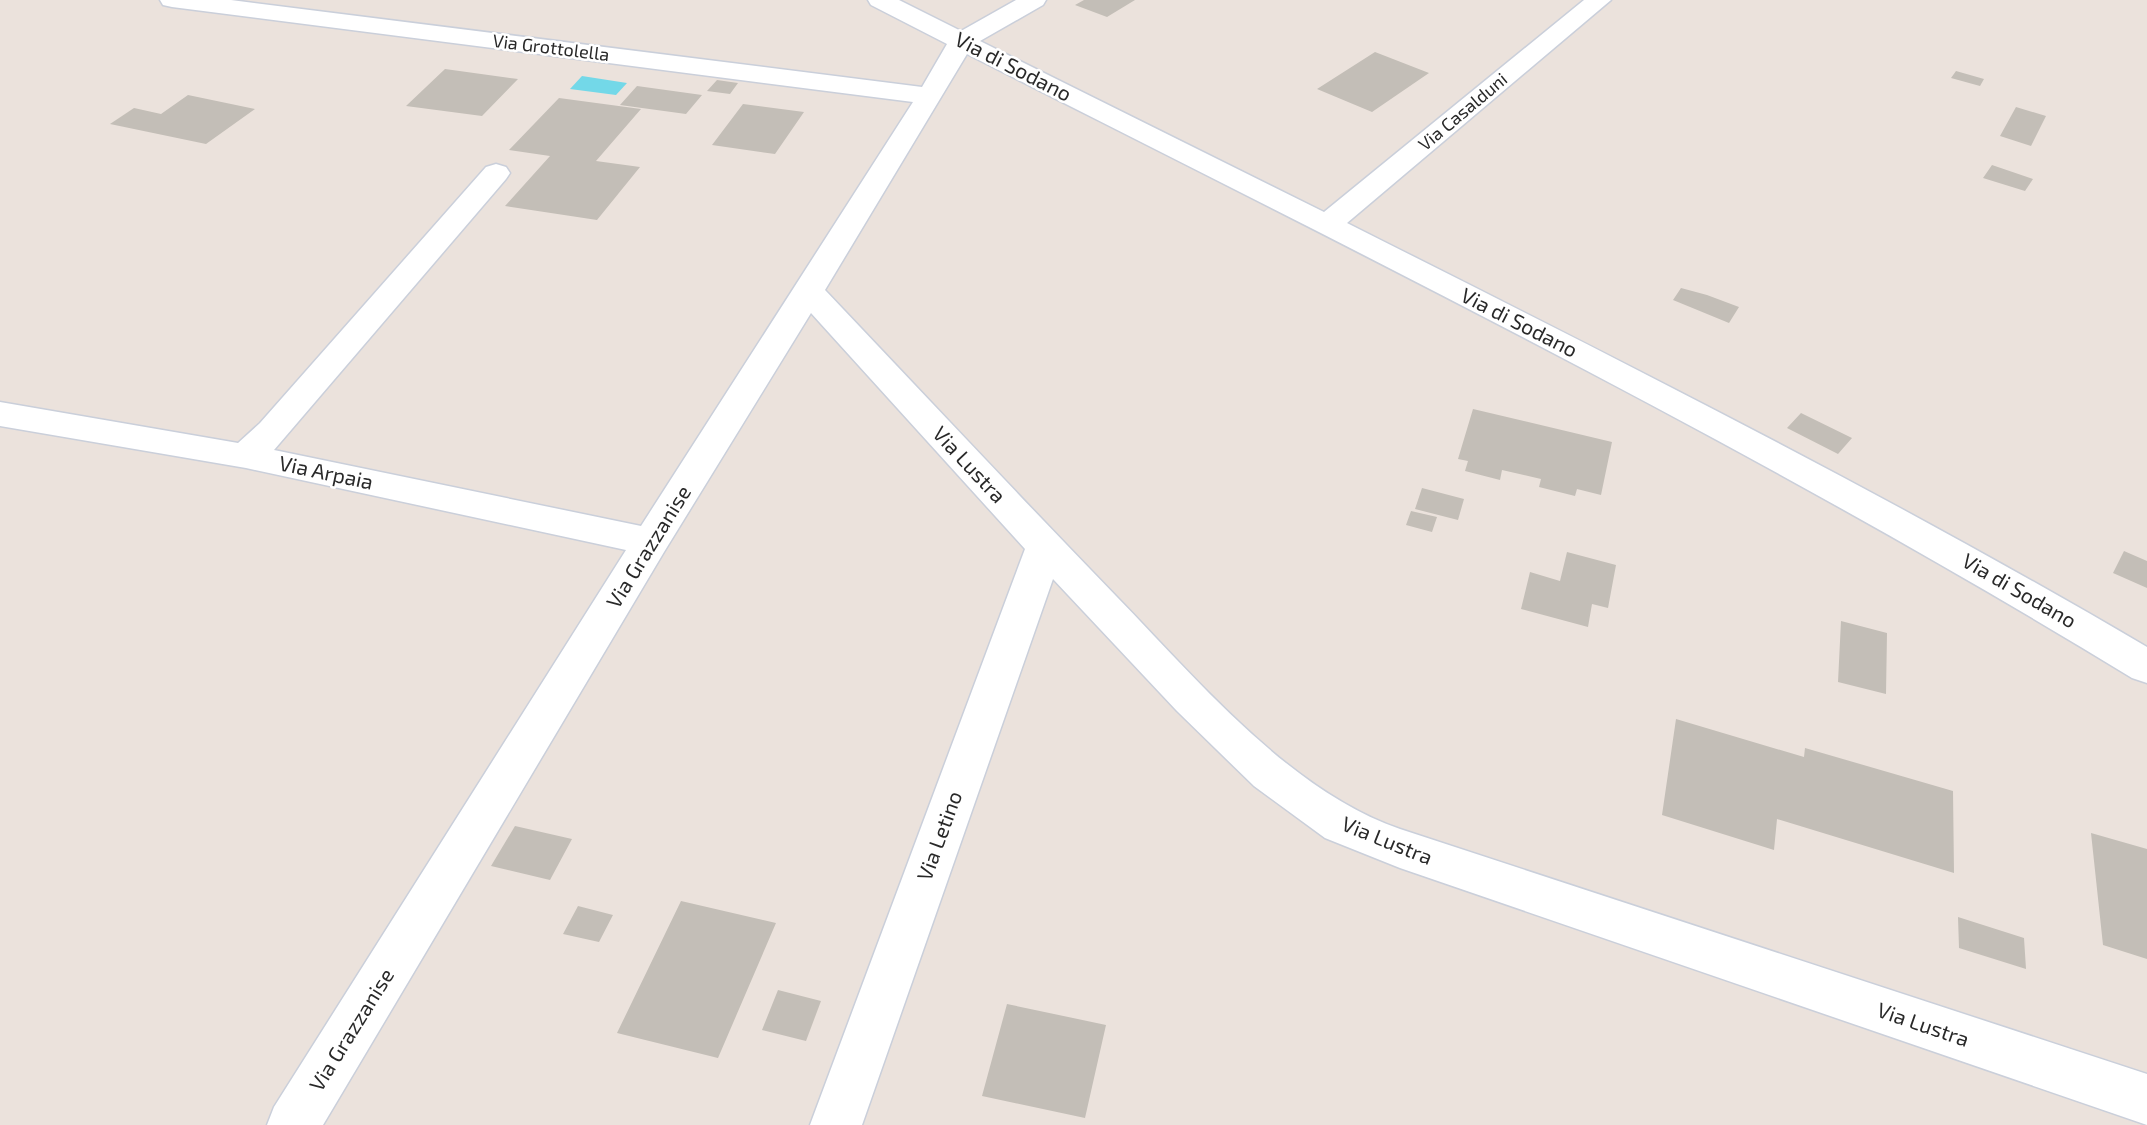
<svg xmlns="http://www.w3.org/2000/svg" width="2147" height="1125" font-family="'Exo 2',sans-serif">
<rect width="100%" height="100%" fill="#ebe2dc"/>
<!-- water -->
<path fill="#73d8e8" d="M 582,76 L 627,83 L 616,95 L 570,89 Z"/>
<!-- building -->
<path fill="#c3beb7" d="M 1084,0 L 1135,0 L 1107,17 L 1075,5 Z
M 1375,52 L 1429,73 L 1372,112 L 1317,89 Z
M 445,69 L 518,79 L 482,116 L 406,106 Z
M 1956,71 L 1984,79 L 1980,86 L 1951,78 Z
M 717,80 L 738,83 L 730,94 L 707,91 Z
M 637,86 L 702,95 L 686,114 L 620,105 Z
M 188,95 L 255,109 L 206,144 L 110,124 L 134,108 L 161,114 Z
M 559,98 L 641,109 L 596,161 L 640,167 L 597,220 L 505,206 L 550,156 L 509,150 Z
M 743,104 L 804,112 L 775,154 L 712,145 Z
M 2016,107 L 2046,116 L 2031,146 L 2000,136 Z
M 1992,165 L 2033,179 L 2025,191 L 1983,178 Z
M 1681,288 L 1707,295 L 1739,307 L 1729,323 L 1673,300 Z
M 1473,409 L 1612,442 L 1601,495 L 1577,489 L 1575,496 L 1539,487 L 1541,479 L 1502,470 L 1500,480 L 1465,471 L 1468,461 L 1458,459 Z
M 1801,413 L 1852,438 L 1838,454 L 1787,428 Z
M 1422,488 L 1464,499 L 1458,520 L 1415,509 Z
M 1411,511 L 1437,517 L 1432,532 L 1406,525 Z
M 2124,551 L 2147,561 L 2147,588 L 2113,573 Z
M 1567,552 L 1616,565 L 1608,608 L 1592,604 L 1588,627 L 1521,609 L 1530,572 L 1560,581 Z
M 1841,621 L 1887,633 L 1886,694 L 1838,682 Z
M 1676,719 L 1804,757 L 1805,748 L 1953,791 L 1954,873 L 1777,819 L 1774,850 L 1662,815 Z
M 515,826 L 572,839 L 550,880 L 491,866 Z
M 2091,833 L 2147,849 L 2147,959 L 2103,945 Z
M 681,901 L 776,923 L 718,1058 L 617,1033 Z
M 578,906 L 613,915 L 599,942 L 563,934 Z
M 1958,917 L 2024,938 L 2026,969 L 1959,948 Z
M 778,990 L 821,1001 L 806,1041 L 762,1030 Z
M 1007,1004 L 1106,1025 L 1085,1118 L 982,1096 Z"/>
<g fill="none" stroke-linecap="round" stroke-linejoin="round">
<!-- minor casing -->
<g stroke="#cacfda" stroke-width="3">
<path id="minor" d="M 160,0 L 231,0 L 922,87 L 947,44 L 871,5 L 868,0 L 899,0 L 961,31 L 1016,0 L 1046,0 L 1043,5 L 980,41 L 1324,212 L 1584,0 L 1611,0 L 1347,223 C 1617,359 1887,494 2147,647 L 2147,683 L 2132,678 C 1756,448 1360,253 967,54 L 825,290 C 922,392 1018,495 1116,596 C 1196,678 1289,791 1400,829 L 2147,1074 L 2147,1125 L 1400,868 L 1325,838 L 1254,786 L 1177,711 L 1053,579 L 862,1125 L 810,1125 L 1025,549 L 811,313 L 664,552 L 323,1125 L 267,1125 L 274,1107 L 626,550 L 246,468 L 0,426 L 0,402 L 238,443 L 260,423 L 486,167 L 496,164 L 506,167 L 510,173 L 506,179 L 274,450 L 641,526 L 913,102 L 172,7 L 163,5 Z"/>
</g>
<!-- minor -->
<use href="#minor" fill="#fff" fill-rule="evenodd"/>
</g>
<g text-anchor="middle" stroke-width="5" stroke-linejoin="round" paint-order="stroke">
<!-- far-street labels -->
<g font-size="18" fill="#292929" stroke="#fff">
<text transform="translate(551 48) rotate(7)" y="6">Via Grottolella</text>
<text transform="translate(1463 112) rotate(-40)" y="6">Via Casalduni</text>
</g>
<!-- street labels -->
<g font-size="21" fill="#292929" stroke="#fff">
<text transform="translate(1013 67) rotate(27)" y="7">Via di Sodano</text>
<text transform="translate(1519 323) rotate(27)" y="7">Via di Sodano</text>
<text transform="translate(969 465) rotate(47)" y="7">Via Lustra</text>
<text transform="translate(326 473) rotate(12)" y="7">Via Arpaia</text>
<text transform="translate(649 547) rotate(-58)" y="7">Via Grazzanise</text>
<text transform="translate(2019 591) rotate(30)" y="7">Via di Sodano</text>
<text transform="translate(940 836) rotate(-70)" y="7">Via Letino</text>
<text transform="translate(1387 841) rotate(22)" y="7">Via Lustra</text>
<text transform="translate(1923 1025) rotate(19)" y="7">Via Lustra</text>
<text transform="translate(352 1030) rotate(-58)" y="7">Via Grazzanise</text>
</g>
</g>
</svg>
